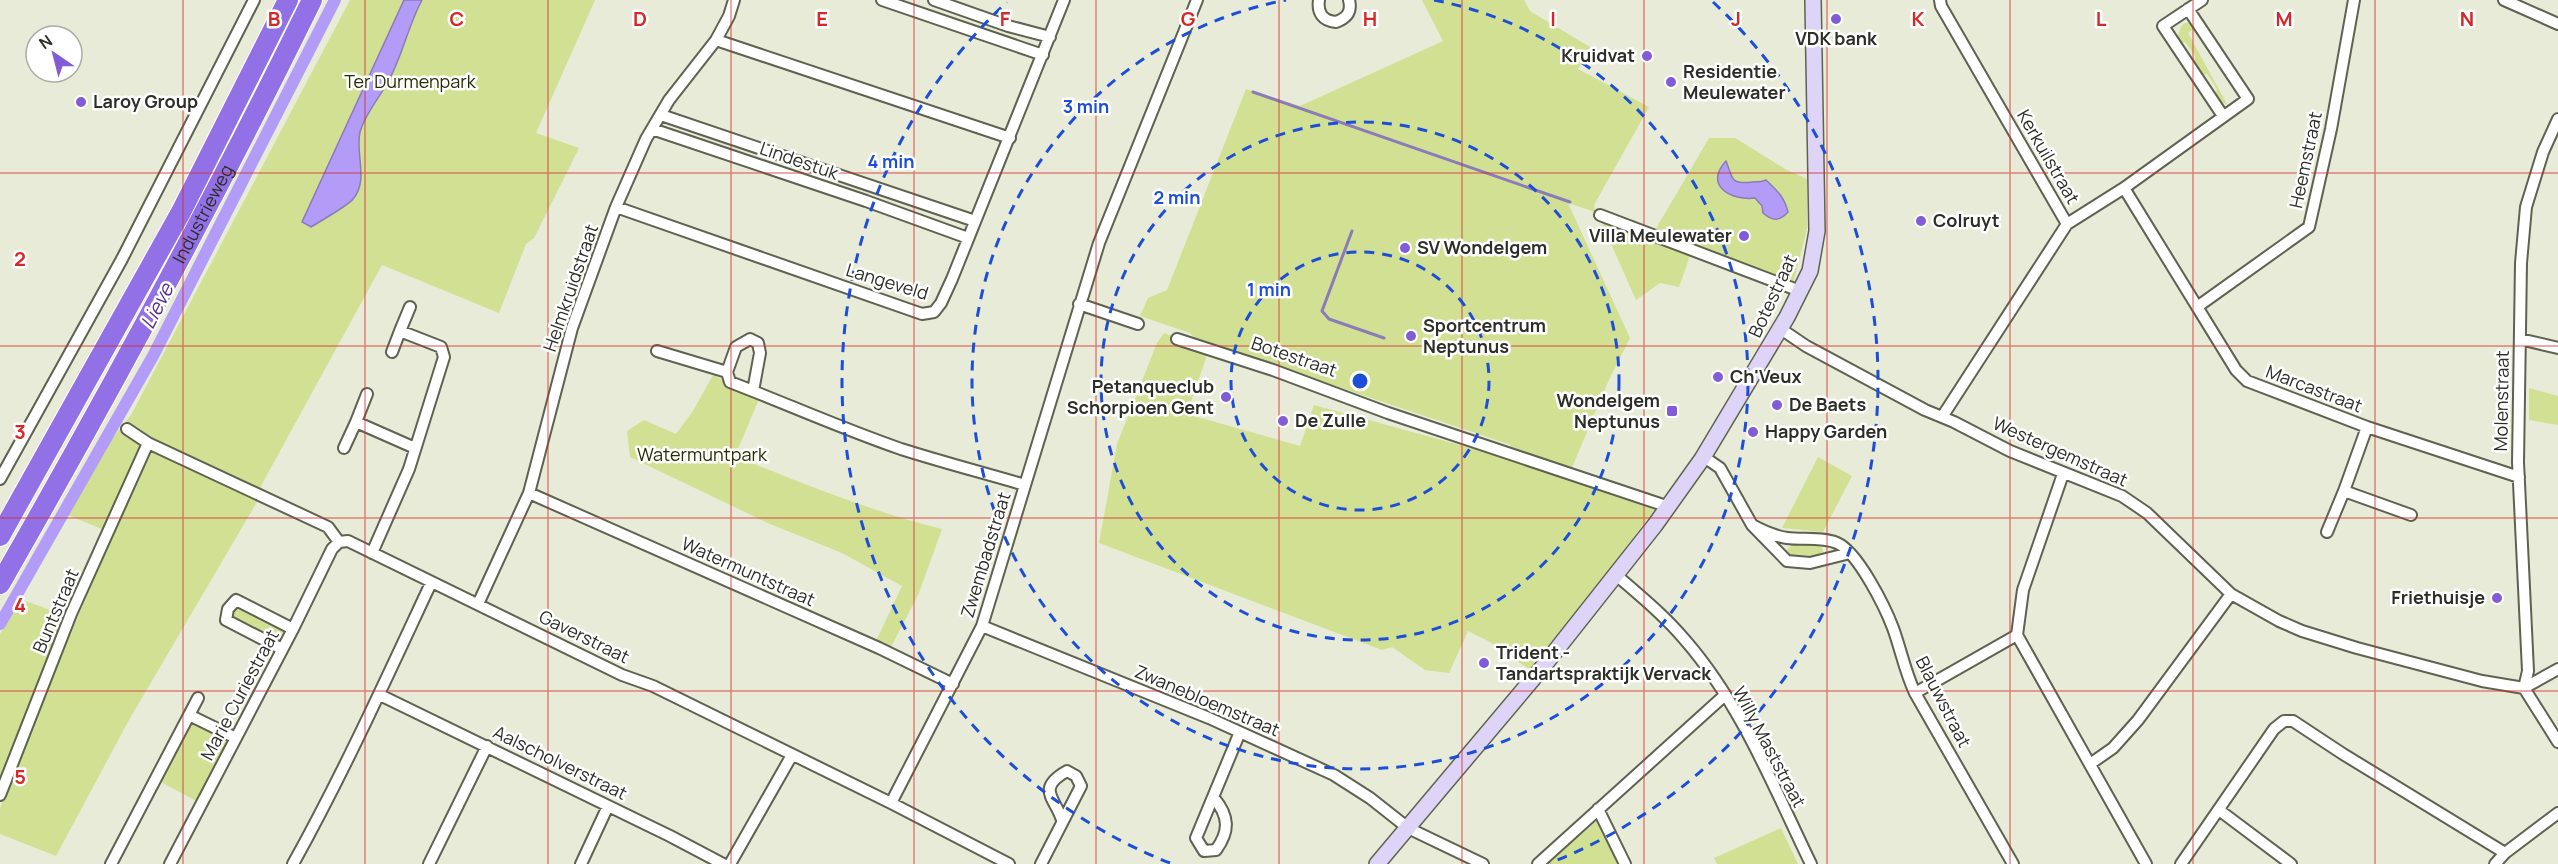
<svg xmlns="http://www.w3.org/2000/svg" width="2558" height="864" font-family="Manrope,sans-serif">
<rect width="100%" height="100%" fill="#e7ebd7"/>
<!-- green -->
<path fill="#d2e094" d="M 350,0 L 595,0 L 536,133 L 579,148 L 534,238 L 526,244 L 499,313 L 382,265 L 262,484 L 257,502 L 129,720 L 56,856 L 0,834 L 0,808 L 29,732 L 144,461 L 104,530 L 68,515 L 103,450 L 131,415 Z
M 1422,0 L 1524,0 L 1530,11 L 1590,47 L 1578,69 L 1649,107 L 1594,205 L 1595,212 L 1568,203 L 1630,338 L 1608,382 L 1568,477 L 1654,510 L 1597,586 L 1529,669 L 1490,642 L 1468,631 L 1449,673 L 1425,670 L 1392,647 L 1382,650 L 1099,543 L 1117,444 L 1157,343 L 1164,333 L 1209,349 L 1187,414 L 1300,446 L 1314,405 L 1507,458 L 1511,445 L 1196,339 L 1190,333 L 1140,316 L 1148,298 L 1167,290 L 1246,89 L 1300,106 L 1443,41 Z
M 2185,23 L 2190,23 L 2194,28 L 2188,33 L 2227,104 L 2219,102 L 2215,96 L 2217,89 L 2207,74 L 2201,75 L 2194,63 L 2195,56 L 2185,42 L 2181,43 L 2178,36 L 2181,26 Z
M 1709,138 L 1735,138 L 1787,170 L 1807,179 L 1807,229 L 1793,284 L 1654,232 Z
M 1599,217 L 1691,253 L 1679,287 L 1660,283 L 1636,300 Z
M 713,375 L 759,399 L 735,456 C 803,484 870,511 942,529 L 919,593 L 891,647 L 876,641 L 902,586 L 842,553 L 770,524 L 630,457 L 627,431 L 644,420 L 676,434 L 693,411 Z
M 2529,388 L 2558,396 L 2558,425 L 2529,420 Z
M 1818,457 L 1852,476 L 1823,532 L 1782,528 Z
M 1794,542 L 1822,547 L 1823,552 L 1815,558 L 1791,557 L 1787,550 Z
M 20,599 L 64,615 L 0,776 L 0,634 Z
M 239,606 L 284,629 L 281,638 L 277,641 L 233,619 L 230,615 L 233,608 Z
M 194,723 L 222,736 L 228,744 L 198,802 L 159,781 L 188,726 Z
M 1596,822 L 1599,822 L 1622,864 L 1546,864 Z
M 1781,828 L 1798,864 L 1717,864 L 1714,858 Z"/>
<!-- water -->
<path fill="#b39cf7" stroke="#8b7bb9" stroke-width="1.5" d="M 404,0 L 422,0 C 408,26 403,54 389,80 C 380,97 365,114 360,132 C 355,153 369,181 353,199 C 349,205 319,222 311,227 L 302,222 Z
M 1726,161 C 1733,177 1729,185 1752,182 C 1758,181 1760,183 1766,180 C 1777,191 1784,196 1788,212 C 1780,221 1773,222 1763,213 L 1762,206 L 1755,198 C 1732,201 1703,186 1726,161 Z"/>
<g fill="none" stroke-linecap="round" stroke-linejoin="round">
<!-- stream -->
<path stroke="#8b7bb9" stroke-width="3" d="M 1253,92 L 1570,202
M 1352,231 L 1322,311 L 1329,319 L 1384,338"/>
<!-- canal -->
<path stroke="#b39cf7" stroke-width="12" d="M 0,624 L 153,356 L 335,0"/>
<!-- street casing -->
<g stroke="#5e6250" stroke-width="14">
<path id="street" d="M 882,0 L 1043,55
M 934,0 L 1008,26 L 1050,37
M 1319,0 C 1317,13 1323,21 1336,22 C 1347,18 1352,12 1349,0
M 1940,0 L 1941,6 L 2067,224
M 2202,0 L 2163,26 L 2223,116
M 2504,0 L 2558,24
M 716,40 L 1010,138
M 661,115 L 975,221
M 652,129 L 866,201 L 968,238
M 2124,188 L 2236,370 L 2247,381 L 2367,427 L 2519,477
M 616,207 L 922,314 L 934,312 L 941,303 L 952,279 L 1064,0
M 1600,215 L 1800,291
M 1079,304 L 1138,324
M 2197,307 L 2309,227 L 2331,129 L 2354,0
M 1781,329 L 1806,346 L 1925,410 L 1954,422 L 2010,451 L 2122,496 L 2147,513 L 2231,594 L 2279,621 L 2302,631 L 2357,648 L 2482,681 L 2524,688
M 1177,339 L 1273,370 L 1388,413 L 1669,507
M 2520,339 L 2558,348
M 657,351 L 727,372
M 392,352 L 400,331
M 753,391 L 760,353 L 758,343 L 750,339 L 736,347 L 727,372 L 730,382 C 787,404 843,429 901,449 C 942,462 984,473 1025,485
M 367,394 L 356,422 L 415,448
M 1942,417 L 2067,224 L 2124,188 L 2248,99 L 2188,9
M 2367,427 L 2344,491 L 2411,515
M 127,429 L 148,443 L 328,527 L 339,542
M 344,448 L 356,422
M 1704,457 L 1720,468 L 1752,525 L 1787,561 L 1810,563 L 1850,553
M 0,479 L 122,259 L 254,0
M 529,493 L 879,648 L 953,684
M 1752,525 C 1763,531 1774,536 1787,538 C 1802,540 1823,537 1837,543 C 1858,552 1885,607 1893,628 C 1901,650 1905,672 1915,693 L 2013,864
M 2327,532 L 2344,491
M 339,542 L 348,541 L 622,675 L 653,686 L 891,803 L 1009,864
M 372,553 L 409,469 L 444,357 L 441,347 L 400,331 L 410,307
M 1615,574 C 1639,595 1664,615 1685,640 C 1741,704 1774,788 1811,864
M 478,604 L 529,493 L 572,328 L 616,207 L 646,139 L 669,100 L 716,40 L 729,16 L 734,0
M 982,626 L 1209,718 L 1334,775 L 1370,798 L 1408,828 L 1483,864
M 2017,635 L 2146,864
M 2017,635 L 2023,590 L 2063,474
M 282,649 L 226,620 L 228,609 L 236,600 L 293,629
M 2524,688 L 2528,671 L 2518,462 L 2521,263 L 2526,207 L 2543,152 L 2558,119
M 2524,688 L 2558,742
M 2524,688 L 2558,669
M 1915,693 L 2017,635
M 380,695 L 670,836 L 723,864
M 189,715 L 236,738
M 2090,764 L 2113,748 L 2138,720 L 2231,594
M 0,795 L 71,614 L 148,443
M 1214,798 C 1229,816 1230,831 1216,850 L 1204,851 L 1196,838 L 1240,732
M 891,803 L 982,626 L 1099,243 L 1197,0
M 1598,809 L 1625,864
M 2219,810 L 2291,864
M 111,864 L 198,698
M 170,864 L 293,629 L 332,549 L 339,542
M 293,864 C 344,772 387,677 431,583
M 429,864 L 487,746
M 581,864 L 608,806
M 730,864 L 792,755
M 1041,864 L 1081,786 L 1076,776 L 1067,771 C 1035,789 1056,799 1062,820
M 1538,864 L 1725,695
M 2181,864 L 2274,729 L 2284,721 L 2293,721 L 2343,754 L 2505,853
M 2495,864 L 2505,853 L 2558,813"/>
</g>
<!-- secondary casing -->
<g stroke="#5e6250" stroke-width="18">
<path id="secondary" d="M 1377,864 L 1542,668 L 1655,525 L 1702,459 L 1787,317 L 1810,271 L 1817,231 L 1813,0"/>
</g>
<!-- highway casing -->
<g stroke="#fff" stroke-width="22">
<g id="highway">
<path d="M 0,536 L 181,212 L 288,0"/>
<path id="s1" d="M 0,584 C 110,392 215,198 312,0"/>
</g>
</g>
<!-- street -->
<use href="#street" stroke="#fff" stroke-width="10"/>
<!-- secondary -->
<use href="#secondary" stroke="#ded4f8" stroke-width="15"/>
<!-- highway -->
<use href="#highway" stroke="#9270e6" stroke-width="20"/>
</g>
<!-- grid -->
<path fill="none" stroke="#d62828" stroke-width="1.5" stroke-opacity="0.55" d="M 183,0 L 183,864M 365,0 L 365,864M 548,0 L 548,864M 731,0 L 731,864M 914,0 L 914,864M 1096,0 L 1096,864M 1279,0 L 1279,864M 1462,0 L 1462,864M 1644,0 L 1644,864M 1827,0 L 1827,864M 2010,0 L 2010,864M 2193,0 L 2193,864M 2375,0 L 2375,864M 0,173 L 2558,173M 0,346 L 2558,346M 0,518 L 2558,518M 0,691 L 2558,691"/>
<!-- distance rings -->
<g fill="none" stroke="#1d4ed8" stroke-width="3" stroke-dasharray="10 8">
<circle cx="1360" cy="381" r="129"/>
<circle cx="1360" cy="381" r="259"/>
<path d="M1434 0A388 388 0 1 1 1286 0"/>
<path d="M1170 863A518 518 0 0 1 1007 2M1713 2A518 518 0 0 1 1550 863"/>
</g>
<!-- markers -->
<g fill="#825cd6" stroke="#fff" stroke-width="2">
<circle cx="1836" cy="19" r="6"/>
<circle cx="1647" cy="56" r="6"/>
<circle cx="1671" cy="82" r="6"/>
<circle cx="81" cy="102" r="6"/>
<circle cx="1921" cy="221" r="6"/>
<circle cx="1744" cy="236" r="6"/>
<circle cx="1405" cy="248" r="6"/>
<circle cx="1411" cy="336" r="6"/>
<circle cx="1718" cy="377" r="6"/>
<circle cx="1226" cy="397" r="6"/>
<circle cx="1777" cy="405" r="6"/>
<rect x="1666" y="405" width="12" height="12" rx="3"/>
<circle cx="1283" cy="421" r="6"/>
<circle cx="1753" cy="432" r="6"/>
<circle cx="2497" cy="598" r="6"/>
<circle cx="1484" cy="663" r="6"/>
</g>
<g text-anchor="middle" stroke-width="5" stroke-linejoin="round" paint-order="stroke">
<!-- poi labels -->
<g font-size="18" font-weight="bold" fill="#2d2e27" stroke="#fff" text-anchor="start">
<text x="1836" y="45" text-anchor="middle">VDK bank</text>
<text x="1635" y="62" text-anchor="end">Kruidvat</text>
<text x="1683" y="78">Residentie<tspan x="1683" dy="21">Meulewater</tspan></text>
<text x="93" y="108">Laroy Group</text>
<text x="1933" y="227">Colruyt</text>
<text x="1732" y="242" text-anchor="end">Villa Meulewater</text>
<text x="1417" y="254">SV Wondelgem</text>
<text x="1423" y="332">Sportcentrum<tspan x="1423" dy="21">Neptunus</tspan></text>
<text x="1730" y="383">Ch'Veux</text>
<text x="1214" y="393" text-anchor="end">Petanqueclub<tspan x="1214" dy="21">Schorpioen Gent</tspan></text>
<text x="1660" y="407" text-anchor="end">Wondelgem<tspan x="1660" dy="21">Neptunus</tspan></text>
<text x="1789" y="411">De Baets</text>
<text x="1295" y="427">De Zulle</text>
<text x="1765" y="438">Happy Garden</text>
<text x="2485" y="604" text-anchor="end">Friethuisje</text>
<text x="1496" y="659">Trident -<tspan x="1496" dy="21">Tandartspraktijk Vervack</tspan></text>
</g>
<!-- park labels -->
<g font-size="18" fill="#272d01" stroke="#fff">
<text x="410" y="88">Ter Durmenpark</text>
<text x="702" y="461">Watermuntpark</text>
</g>
<!-- street labels -->
<g font-size="18" fill="#2d2e27" stroke="#fff">
<text transform="translate(2048 157) rotate(60)" y="6">Kerkuilstraat</text>
<text transform="translate(2306 160) rotate(-78)" y="6">Heemstraat</text>
<text transform="translate(799 161) rotate(19)" y="6">Lindestuk</text>
<text dy="6" stroke="none"><textPath href="#s1" startOffset="422">Industrieweg</textPath></text>
<text transform="translate(887 282) rotate(17)" y="6">Langeveld</text>
<text transform="translate(571 288) rotate(-71)" y="6">Helmkruidstraat</text>
<text transform="translate(1773 296) rotate(-65)" y="6">Botestraat</text>
<text transform="translate(1294 357) rotate(19)" y="6">Botestraat</text>
<text transform="translate(2314 389) rotate(21)" y="6">Marcastraat</text>
<text transform="translate(2502 401) rotate(-89)" y="6">Molenstraat</text>
<text transform="translate(2060 452) rotate(24)" y="6">Westergemstraat</text>
<text transform="translate(986 555) rotate(-73)" y="6">Zwembadstraat</text>
<text transform="translate(748 572) rotate(24)" y="6">Watermuntstraat</text>
<text transform="translate(56 611) rotate(-67)" y="6">Buntstraat</text>
<text transform="translate(584 637) rotate(26)" y="6">Gaverstraat</text>
<text transform="translate(240 695) rotate(-62)" y="6">Marie Curiestraat</text>
<text transform="translate(1207 701) rotate(23)" y="6">Zwanebloemstraat</text>
<text transform="translate(1943 702) rotate(63)" y="6">Blauwstraat</text>
<text transform="translate(1769 747) rotate(62)" y="6">Willy Maststraat</text>
<text transform="translate(560 763) rotate(26)" y="6">Aalscholverstraat</text>
</g>
<!-- water labels -->
<g font-size="20" font-style="italic" fill="#543097" stroke="#fff">
<text transform="translate(157 306) rotate(-63)" y="7">Lieve</text>
</g>
</g>
<g font-size="20" text-anchor="middle" font-weight="bold" fill="#d62828" stroke="#fff" stroke-width="5" stroke-linejoin="round" paint-order="stroke">
<text x="274" y="26">B</text>
<text x="457" y="26">C</text>
<text x="640" y="26">D</text>
<text x="822" y="26">E</text>
<text x="1005" y="26">F</text>
<text x="1188" y="26">G</text>
<text x="1370" y="26">H</text>
<text x="1553" y="26">I</text>
<text x="1736" y="26">J</text>
<text x="1918" y="26">K</text>
<text x="2101" y="26">L</text>
<text x="2284" y="26">M</text>
<text x="2467" y="26">N</text>
<text x="20" y="266">2</text>
<text x="20" y="439">3</text>
<text x="20" y="612">4</text>
<text x="20" y="784">5</text>
</g>
<circle cx="1360" cy="381" r="9" fill="#1d4ed8" stroke="#fff" stroke-width="3"/>
<g font-size="18" text-anchor="middle" font-weight="bold" fill="#1d4ed8" stroke="#fff" stroke-width="5" stroke-linejoin="round" paint-order="stroke">
<text x="1086" y="113">3 min</text>
<text x="891" y="168">4 min</text>
<text x="1177" y="204">2 min</text>
<text x="1269" y="296">1 min</text>
</g>
<!-- north arrow -->
<g transform="translate(54 54) rotate(325)"><circle r="28" fill="#ffffff" stroke="#ababa9" stroke-width="1.5"/>
<path d="M0-4.5L10 22L0 15L-10 22Z" fill="#825cd6"/>
<text y="-9" font-size="16" font-weight="bold" text-anchor="middle" fill="#2d2e27">N</text>
</g>
</svg>
